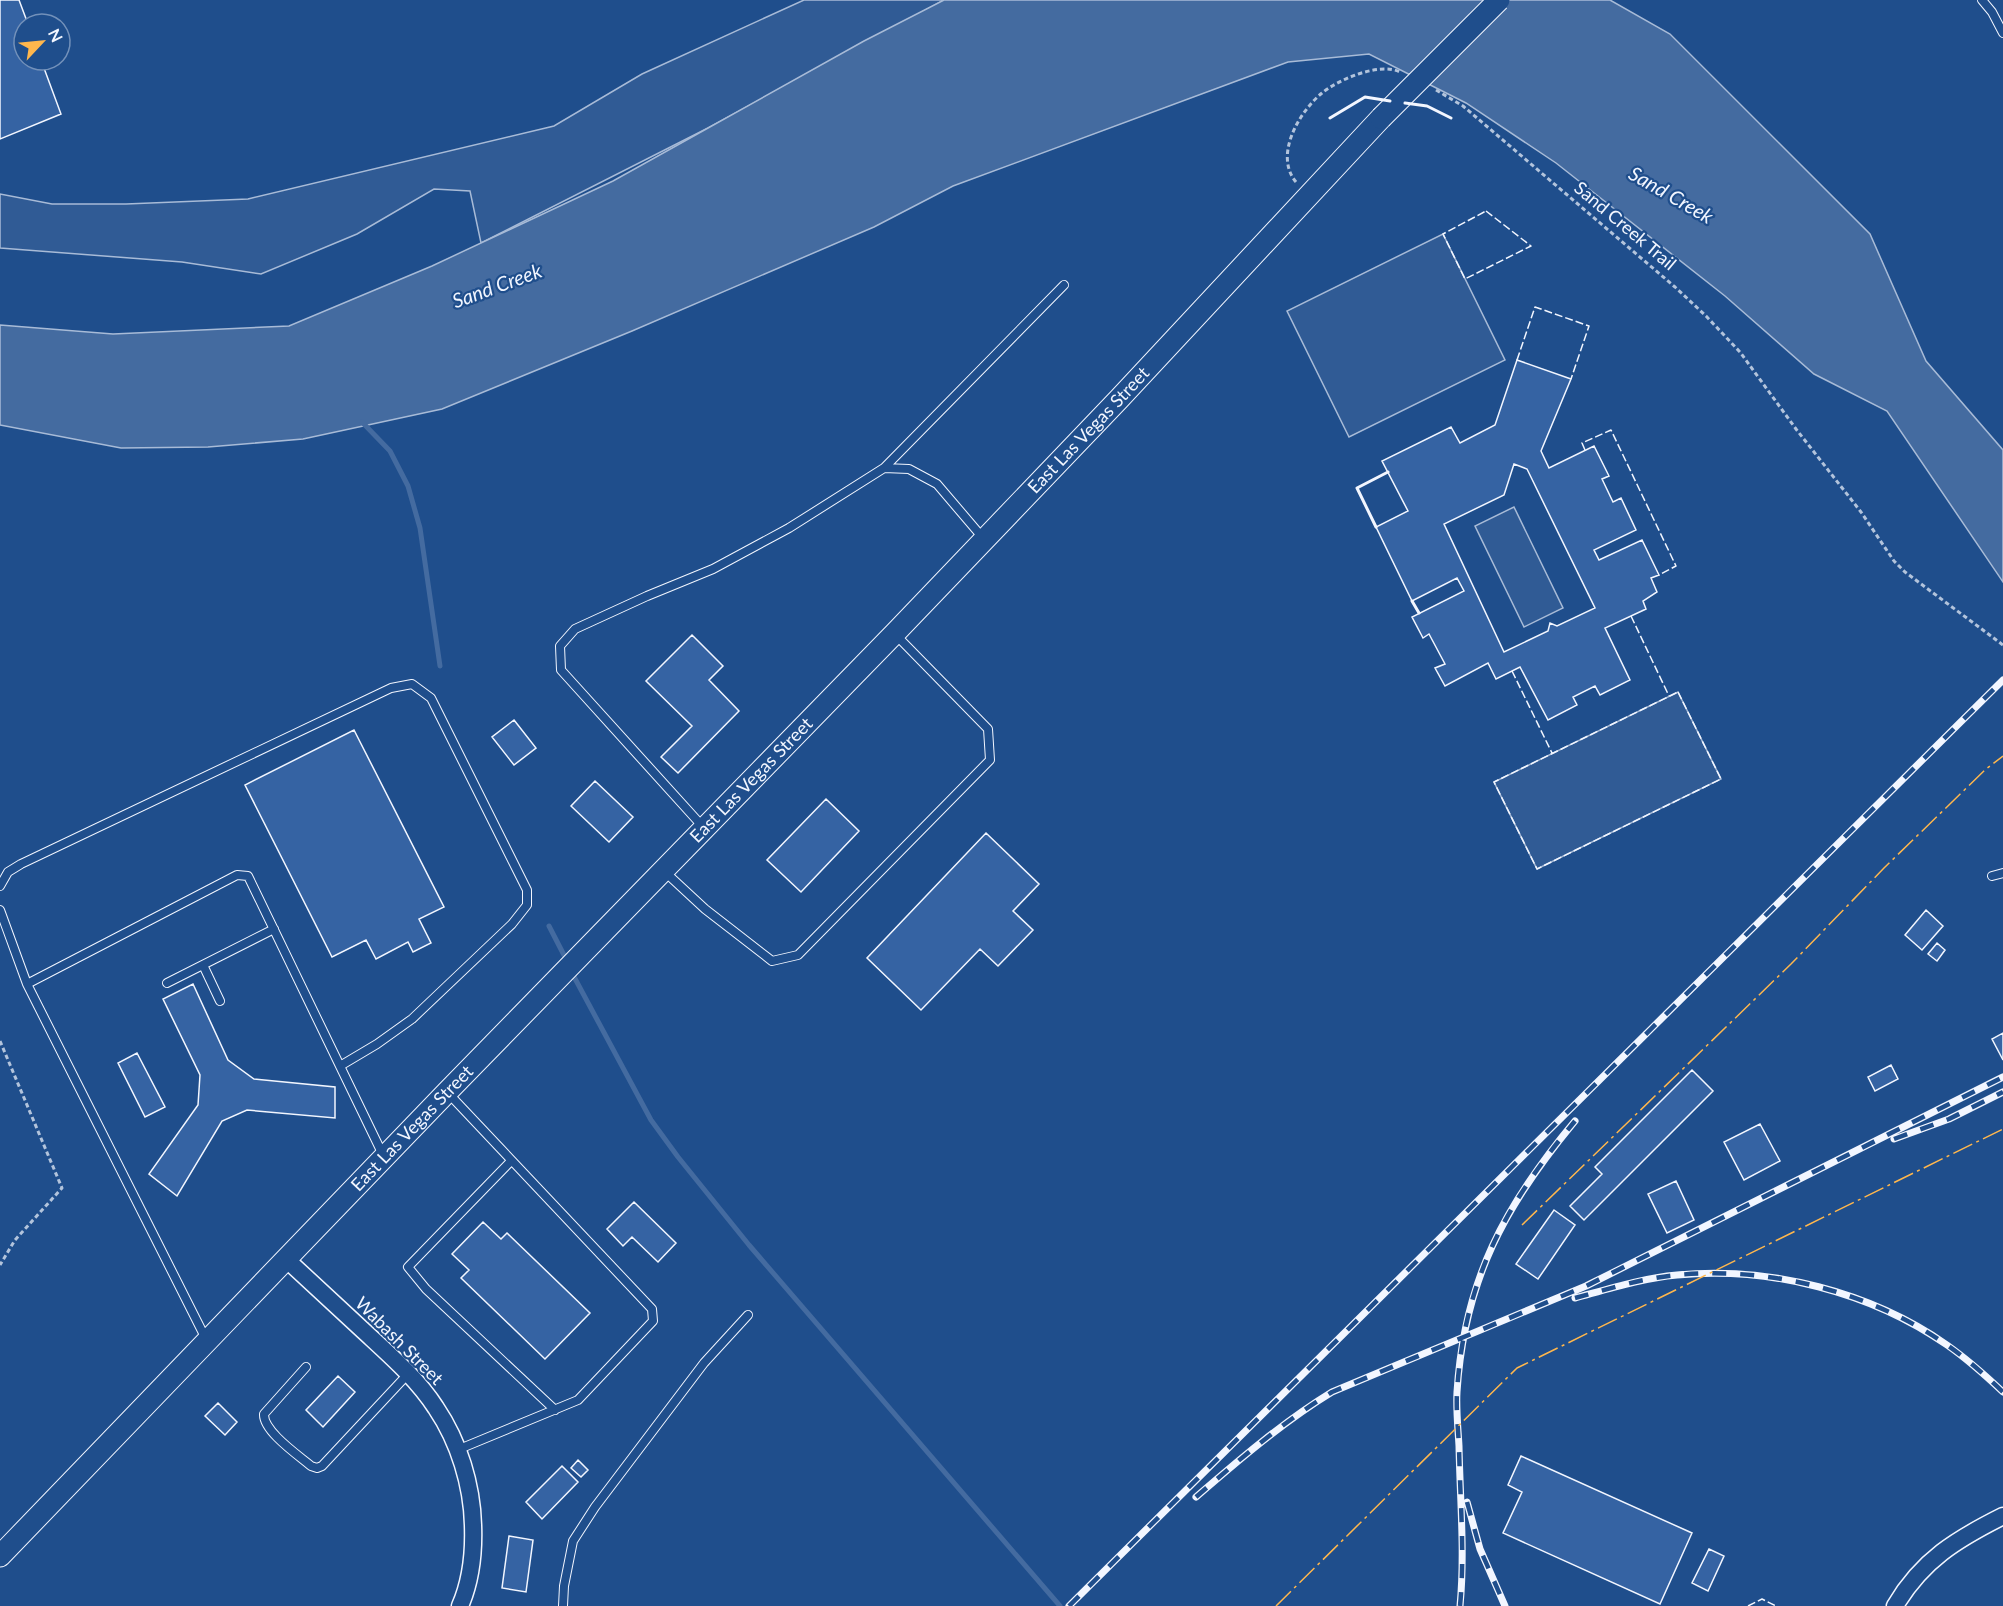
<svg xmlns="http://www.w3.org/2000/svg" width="2003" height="1606" font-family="Lato,sans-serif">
<rect width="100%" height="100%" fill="#1f4e8c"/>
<!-- built -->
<path fill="#305b95" stroke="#a8bbd7" stroke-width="1.5" d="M 804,0 L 944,0 L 708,128 L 481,243 L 470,191 L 434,189 L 357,234 L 261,274 L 182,262 L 0,248 L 0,194 L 52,204 L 126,204 L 248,199 L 554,126 L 642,74 Z
M 1443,234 L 1505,360 L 1349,437 L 1287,311 Z
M 1514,507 L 1563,608 L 1524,627 L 1475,526 Z
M 1678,692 L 1721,779 L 1537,869 L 1494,782 Z"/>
<!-- water -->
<path fill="#446ba0" stroke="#a8bbd7" stroke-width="1.5" d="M 944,0 L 1610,0 L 1670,34 L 1870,234 L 1926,361 L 2003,450 L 2003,582 L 1887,411 L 1814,374 L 1725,296 L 1556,163 L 1466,103 L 1369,54 L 1288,62 L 953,186 L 874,227 L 632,331 L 442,409 L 303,439 L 208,447 L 121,448 L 0,425 L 0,325 L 113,334 L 289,326 L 432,266 L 613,181 L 864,41 Z"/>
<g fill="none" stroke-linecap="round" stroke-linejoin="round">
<!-- stream -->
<path stroke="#446ba0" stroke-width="5" d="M 362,422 L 390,451 L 408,486 L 420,528 L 440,666
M 549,926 L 567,961
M 572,973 L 651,1120 L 678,1157 L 749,1245 L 1060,1606"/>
</g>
<!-- building -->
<path fill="#3563a3" stroke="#f2f6ff" stroke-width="1.5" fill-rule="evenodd" d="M 0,0 L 19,0 L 28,24 L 24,24 L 24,60 L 41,60 L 61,114 L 0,139 Z
M 1517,360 L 1571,379 L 1541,451 L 1549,468 L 1594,446 L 1609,476 L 1602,479 L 1613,502 L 1621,498 L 1636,530 L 1594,550 L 1599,560 L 1642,540 L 1659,575 L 1651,578 L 1657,592 L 1643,601 L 1646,609 L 1605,628 L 1630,680 L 1600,695 L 1595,686 L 1573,697 L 1577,705 L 1548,720 L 1520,667 L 1496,679 L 1488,663 L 1445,686 L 1435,668 L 1445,664 L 1429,634 L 1423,638 L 1412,617 L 1464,591 L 1457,578 L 1412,601 L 1376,527 L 1408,511 L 1382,461 L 1451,427 L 1460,443 L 1495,425 ZM 1514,464 L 1527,469 L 1595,608 L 1557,626 L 1550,623 L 1548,631 L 1504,652 L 1444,524 L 1504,495 Z
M 692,635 L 723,666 L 709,680 L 739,711 L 678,773 L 661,757 L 692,726 L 646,681 Z
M 514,720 L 536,748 L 514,765 L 492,737 Z
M 354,730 L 444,907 L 419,919 L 431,943 L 413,952 L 408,942 L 376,959 L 366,940 L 332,957 L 245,785 Z
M 595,781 L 633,817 L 609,842 L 571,806 Z
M 826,799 L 859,831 L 801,892 L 767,860 Z
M 986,833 L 1039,884 L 1013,911 L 1033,930 L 998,966 L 980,949 L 921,1010 L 867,958 Z
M 1926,910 L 1943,926 L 1922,950 L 1905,935 Z
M 1937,943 L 1945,950 L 1937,961 L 1928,954 Z
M 193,984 L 228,1060 L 254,1079 L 335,1087 L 335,1118 L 247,1110 L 222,1121 L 177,1196 L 149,1174 L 198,1105 L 200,1075 L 163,999 Z
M 2003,1033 L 2003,1060 L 1992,1039 Z
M 137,1053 L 165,1107 L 145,1117 L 118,1063 Z
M 1891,1065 L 1898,1079 L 1875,1091 L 1868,1077 Z
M 1692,1070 L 1713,1091 L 1584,1220 L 1570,1206 L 1602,1174 L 1595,1167 Z
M 1760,1124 L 1780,1161 L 1744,1180 L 1724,1142 Z
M 1676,1181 L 1694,1220 L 1667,1233 L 1648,1194 Z
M 634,1202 L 676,1243 L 658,1262 L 632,1237 L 623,1246 L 607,1229 Z
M 1554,1210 L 1575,1225 L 1538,1279 L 1516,1264 Z
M 483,1222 L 501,1239 L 507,1233 L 590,1313 L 545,1359 L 461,1278 L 469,1270 L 452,1254 Z
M 338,1376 L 355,1392 L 323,1427 L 306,1410 Z
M 218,1403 L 237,1422 L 225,1435 L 205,1416 Z
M 1521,1456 L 1692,1533 L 1660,1604 L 1503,1533 L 1522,1492 L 1508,1485 Z
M 578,1460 L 588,1470 L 581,1477 L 571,1468 Z
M 562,1466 L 578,1482 L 542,1519 L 526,1502 Z
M 509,1536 L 533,1540 L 526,1592 L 502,1588 Z
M 1709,1549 L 1724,1556 L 1708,1591 L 1692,1583 Z"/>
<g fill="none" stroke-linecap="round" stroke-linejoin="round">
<!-- service casing -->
<g stroke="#f2f6ff" stroke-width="10">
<path id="service" d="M 1982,0 L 1992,12 L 2003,33
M 884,468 L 1064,285
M 704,828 L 561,670 L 560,646 L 575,629 L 647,596 L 713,569 L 789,528 L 884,468 L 909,469 L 937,484 L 983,538
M 664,871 L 705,909 L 772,961 L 798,955 L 990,760 L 988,729 L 895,634
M 1992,876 L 2003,873
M 0,886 L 8,872 L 21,864 L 391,688 L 412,684 L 431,698 L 527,890 L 527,905 L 512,924 L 412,1019 L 377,1044 L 340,1066
M 0,910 L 27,984 L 207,1341
M 203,965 L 220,1001
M 167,983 L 274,929
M 27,984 L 237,875 L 248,876 L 384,1157
M 448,1093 L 652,1309 L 653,1321 L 578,1400 L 457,1450
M 511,1161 L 408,1267 L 426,1289 L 555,1410
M 306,1367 L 264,1414 C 263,1431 298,1455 311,1466 L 317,1468 L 322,1466 L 408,1374
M 563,1606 L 564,1586 L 573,1541 L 595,1507 L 704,1363 L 748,1315"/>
</g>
<!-- minor casing -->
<g stroke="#f2f6ff" stroke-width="19">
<path id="minor" d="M 286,1259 C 313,1284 340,1309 367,1334 C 392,1357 418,1380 436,1408 C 459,1442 472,1485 473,1525 C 474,1552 471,1581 460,1606
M 1895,1606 C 1922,1560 1957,1539 2003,1516"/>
</g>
<!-- tertiary casing -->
<g stroke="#f2f6ff" stroke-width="23">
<g id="tertiary">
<path id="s1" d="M 0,1556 L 447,1092 L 895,633 L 1119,399 L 1381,118"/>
</g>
</g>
<!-- path -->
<path stroke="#b3c4dc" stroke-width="3" stroke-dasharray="4.5 3" stroke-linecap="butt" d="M 1436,90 L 1463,106 L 1675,287 L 1706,316 L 1740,352 L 1796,429 L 1861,512 L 1894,561 L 1905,572 L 2003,645
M 1296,182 C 1274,156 1298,113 1322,93 C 1339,79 1380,62 1400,72
M 0,1041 L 62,1188 L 15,1240 L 0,1265"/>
<!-- service -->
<use href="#service" stroke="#1f4e8c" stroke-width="8"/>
<!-- minor -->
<use href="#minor" stroke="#1f4e8c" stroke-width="16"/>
<!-- tertiary -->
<use href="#tertiary" stroke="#1f4e8c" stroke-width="21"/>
<!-- rail casing -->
<g stroke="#f2f6ff" stroke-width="7">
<path id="rail" d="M 1894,1139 L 1949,1119 L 2003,1092
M 1575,1298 C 1608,1289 1643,1278 1677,1275 C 1770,1266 1871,1292 1947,1345 C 1967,1359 1985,1375 2003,1392
M 1196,1497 C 1240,1459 1283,1422 1332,1392 L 1586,1286 L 2003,1077
M 1467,1502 L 1480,1549 L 1505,1606
M 1069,1606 L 2003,680
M 1460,1606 C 1465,1553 1460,1500 1459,1446 C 1458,1428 1456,1410 1457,1392 C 1464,1280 1505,1205 1575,1121"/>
</g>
<!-- rail -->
<use href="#rail" stroke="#1f4e8c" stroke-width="4.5" stroke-dasharray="14" stroke-linecap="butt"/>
<!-- tertiary-bridge casing -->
<g stroke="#f2f6ff" stroke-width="23" stroke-linecap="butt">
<path id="tertiary-bridge" d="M 1381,118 L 1499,0"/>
</g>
<!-- tertiary-bridge -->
<use href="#tertiary-bridge" stroke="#1f4e8c" stroke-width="21"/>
<!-- fence -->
<path stroke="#f2f6ff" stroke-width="1.5" stroke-dasharray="8 3" stroke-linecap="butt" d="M 1486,211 L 1531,246 L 1465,279 L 1443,234 Z
M 1517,360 L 1535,307 L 1589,326 L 1571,379
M 1585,450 L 1582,443 L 1611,430 L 1676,566 L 1659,575
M 1631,616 L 1669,696
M 1512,671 L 1552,753
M 1678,692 L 1721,779 L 1537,869 L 1494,782 Z
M 1748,1606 L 1762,1599 L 1776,1606"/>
<!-- wall -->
<path stroke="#f2f6ff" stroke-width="3" d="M 1405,103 L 1427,106 L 1451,118
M 1330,118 L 1365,97 L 1390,101
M 1376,527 L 1357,488 L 1388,472
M 1412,601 L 1419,613"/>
<!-- power -->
<path stroke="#ffb74d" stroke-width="1.5" stroke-dasharray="21 4.5 3 4.5" stroke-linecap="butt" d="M 1522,1225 L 1791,964 L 1884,868 L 1986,769 L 2003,756
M 1276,1606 L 1517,1368 L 2003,1129"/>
</g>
<g text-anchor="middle" stroke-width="4.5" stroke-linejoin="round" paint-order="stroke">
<!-- street labels -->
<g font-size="18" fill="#f2f6ff" stroke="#1f4e8c">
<text transform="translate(1625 226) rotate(40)" y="6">Sand Creek Trail</text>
<text dy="6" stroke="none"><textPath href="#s1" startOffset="1566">East Las Vegas Street</textPath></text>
<text dy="6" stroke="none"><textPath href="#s1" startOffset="1080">East Las Vegas Street</textPath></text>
<text dy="6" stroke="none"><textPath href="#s1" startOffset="594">East Las Vegas Street</textPath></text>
<text transform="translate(399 1341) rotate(45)" y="6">Wabash Street</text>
</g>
<!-- water labels -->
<g font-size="20" font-style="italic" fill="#f2f6ff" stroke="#1f4e8c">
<text transform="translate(1671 195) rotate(30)" y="7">Sand Creek</text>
<text transform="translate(497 286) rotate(-20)" y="7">Sand Creek</text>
</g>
</g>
<!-- north arrow -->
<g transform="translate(42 42) rotate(64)"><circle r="28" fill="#1f4e8c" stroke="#7391ba" stroke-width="1.5"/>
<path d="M0-4.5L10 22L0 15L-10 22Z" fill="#ffb74d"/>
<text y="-9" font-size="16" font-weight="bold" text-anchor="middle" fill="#f2f6ff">N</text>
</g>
</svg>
